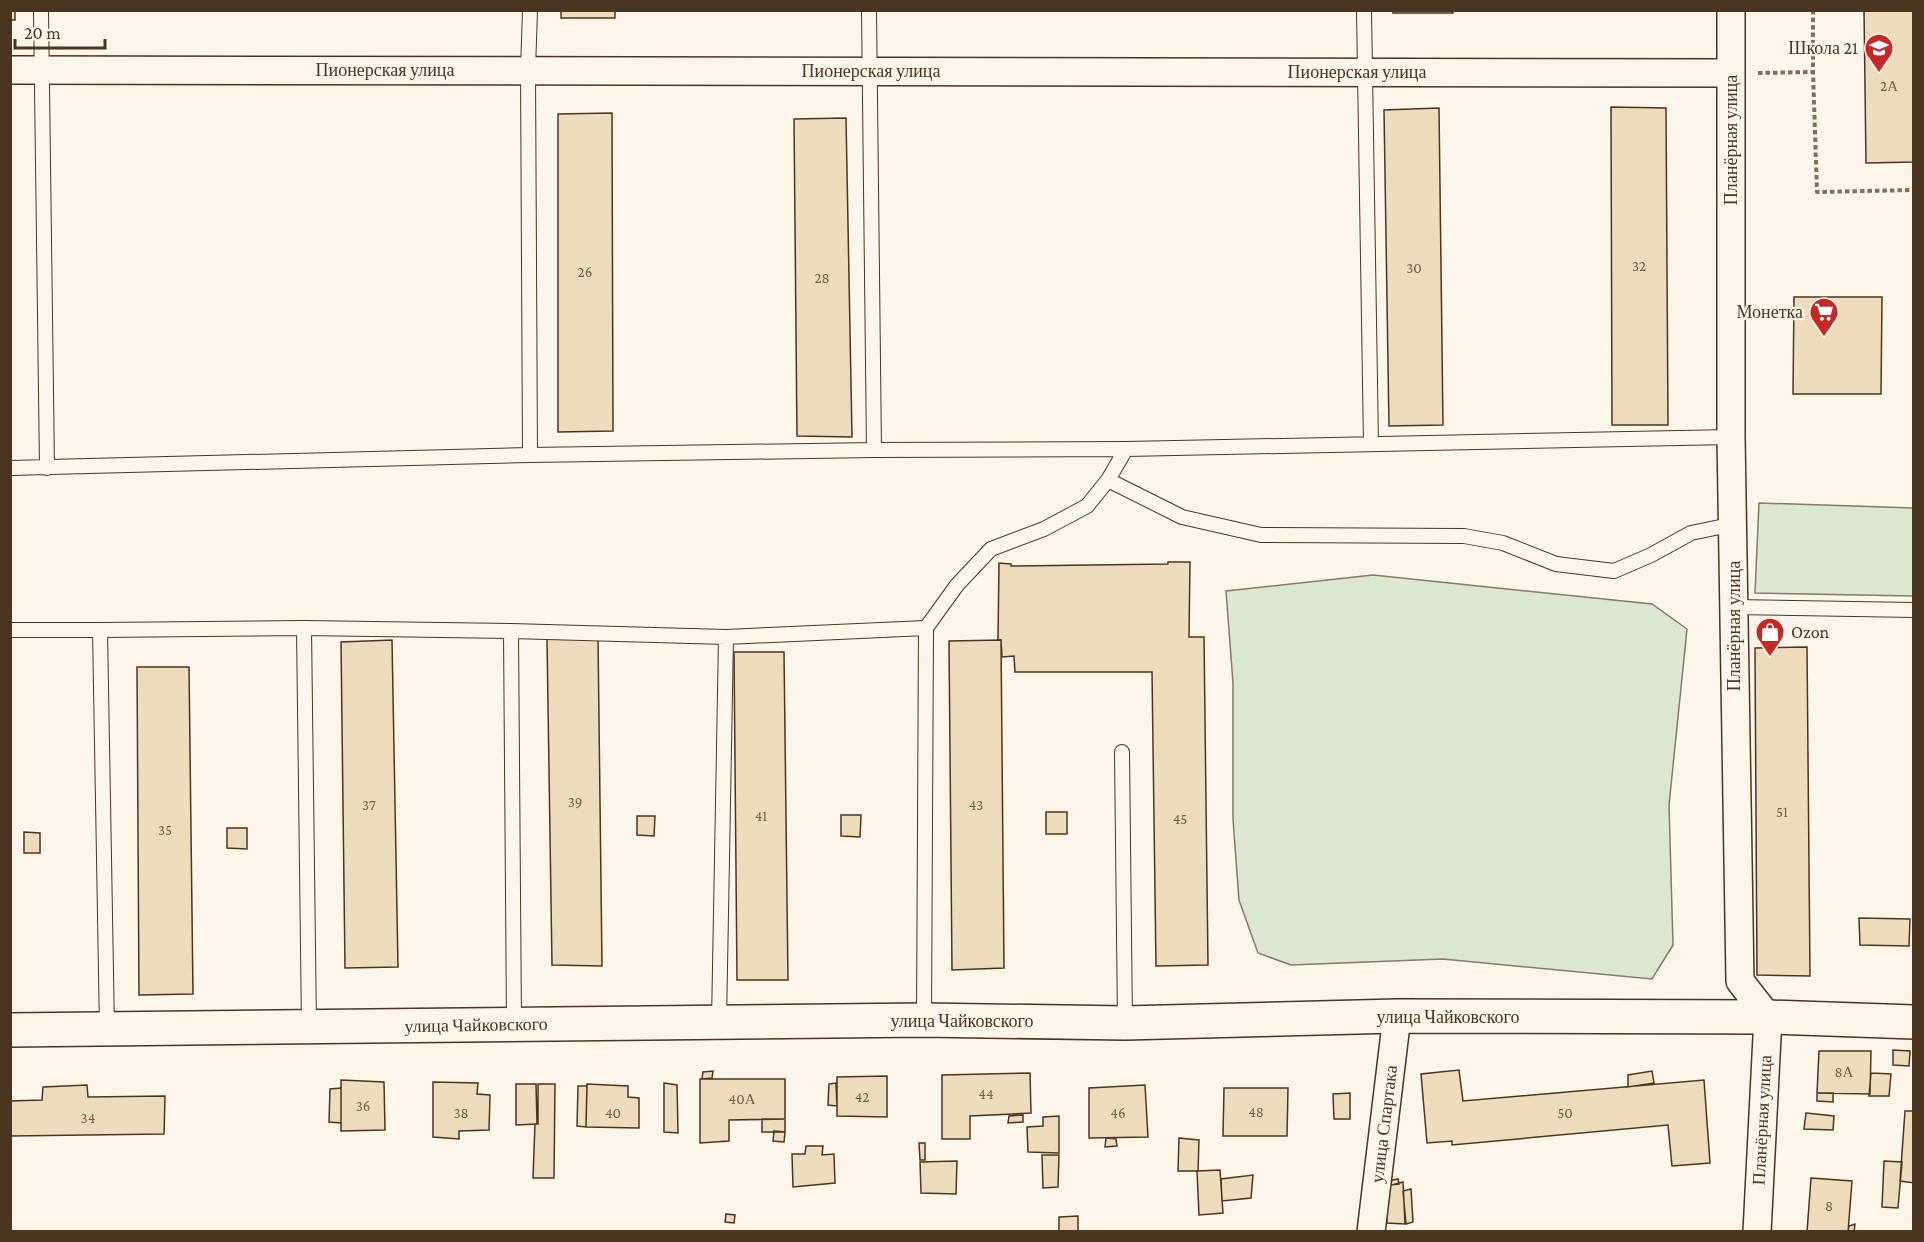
<svg xmlns="http://www.w3.org/2000/svg" width="1924" height="1242" font-family="'Crimson Pro',serif">
<rect width="100%" height="100%" fill="#fbf6e9"/>
<!-- green -->
<path fill="#dce7d0" stroke="#887966" stroke-width="1.5" d="M 1759,503 L 1913,508 L 1913,596 L 1755,593 Z
M 1373,575 L 1652,604 L 1687,629 L 1669,805 L 1673,945 L 1652,979 L 1443,959 L 1291,965 L 1258,953 L 1239,900 L 1233,819 L 1233,683 L 1226,591 Z"/>
<!-- building -->
<path fill="#ecdcbc" stroke="#4a3520" stroke-width="1.5" d="M 10,10 L 15,10 L 15,20 L 10,20 Z
M 561,10 L 615,10 L 615,18 L 561,18 Z
M 1393,10 L 1452,10 L 1453,13 L 1393,13 Z
M 1864,10 L 1914,10 L 1914,162 L 1866,163 Z
M 1611,107 L 1666,108 L 1668,425 L 1612,425 Z
M 1439,108 L 1443,425 L 1389,426 L 1384,110 Z
M 612,113 L 613,431 L 558,432 L 558,114 Z
M 846,118 L 852,437 L 797,436 L 794,119 Z
M 1794,297 L 1882,297 L 1881,394 L 1793,394 Z
M 1168,562 L 1190,562 L 1189,637 L 1204,637 L 1208,965 L 1156,966 L 1152,672 L 1015,672 L 1014,656 L 1002,657 L 1001,640 L 998,640 L 999,563 L 1011,564 L 1011,566 L 1168,564 Z
M 598,637 L 602,966 L 552,965 L 547,639 Z
M 392,640 L 398,967 L 345,968 L 341,642 Z
M 1001,640 L 1004,968 L 952,970 L 949,641 Z
M 1807,647 L 1810,976 L 1757,975 L 1755,648 Z
M 734,652 L 784,652 L 788,980 L 737,980 Z
M 137,667 L 189,667 L 193,994 L 139,995 Z
M 1046,812 L 1067,812 L 1067,834 L 1046,834 Z
M 841,815 L 861,815 L 860,837 L 841,836 Z
M 637,816 L 655,816 L 654,836 L 637,835 Z
M 227,828 L 247,828 L 247,849 L 227,848 Z
M 24,832 L 40,833 L 40,853 L 24,853 Z
M 1859,918 L 1910,919 L 1909,946 L 1860,945 Z
M 1893,1050 L 1910,1051 L 1909,1066 L 1893,1065 Z
M 1819,1051 L 1871,1051 L 1870,1094 L 1817,1093 Z
M 1459,1070 L 1463,1101 L 1704,1080 L 1710,1163 L 1672,1166 L 1668,1125 L 1452,1145 L 1452,1141 L 1427,1143 L 1421,1074 Z
M 713,1071 L 712,1078 L 702,1079 L 703,1072 Z
M 1652,1071 L 1654,1083 L 1628,1087 L 1628,1075 Z
M 1030,1073 L 1031,1113 L 970,1116 L 970,1139 L 942,1139 L 942,1075 Z
M 1871,1073 L 1891,1074 L 1889,1096 L 1869,1096 Z
M 887,1076 L 887,1117 L 837,1116 L 837,1077 Z
M 700,1079 L 785,1079 L 785,1119 L 729,1120 L 729,1141 L 700,1143 Z
M 341,1080 L 384,1082 L 385,1130 L 341,1131 Z
M 433,1082 L 478,1083 L 477,1094 L 490,1095 L 489,1130 L 459,1131 L 459,1139 L 433,1137 Z
M 664,1083 L 677,1085 L 678,1133 L 664,1132 Z
M 836,1083 L 837,1106 L 828,1105 L 829,1084 Z
M 516,1084 L 536,1084 L 537,1124 L 516,1125 Z
M 538,1084 L 555,1084 L 554,1178 L 533,1178 L 535,1124 L 538,1124 Z
M 587,1084 L 628,1086 L 628,1097 L 639,1098 L 639,1128 L 586,1127 Z
M 87,1085 L 88,1097 L 165,1096 L 164,1134 L 10,1136 L 10,1101 L 42,1100 L 43,1087 Z
M 1145,1085 L 1148,1137 L 1089,1138 L 1089,1088 Z
M 578,1086 L 587,1086 L 586,1127 L 577,1126 Z
M 341,1088 L 341,1123 L 329,1122 L 330,1089 Z
M 1224,1088 L 1288,1088 L 1287,1136 L 1223,1136 Z
M 1350,1093 L 1350,1119 L 1334,1119 L 1333,1094 Z
M 1817,1093 L 1833,1093 L 1833,1102 L 1817,1101 Z
M 1905,1111 L 1914,1111 L 1914,1183 L 1900,1181 Z
M 1806,1113 L 1834,1116 L 1833,1130 L 1804,1129 Z
M 1023,1115 L 1023,1122 L 1008,1123 L 1009,1116 Z
M 1059,1116 L 1059,1153 L 1028,1152 L 1027,1127 L 1043,1126 L 1043,1117 Z
M 762,1119 L 785,1119 L 785,1132 L 762,1132 Z
M 774,1131 L 785,1132 L 784,1142 L 773,1141 Z
M 1106,1138 L 1116,1139 L 1117,1146 L 1105,1147 Z
M 1179,1138 L 1199,1140 L 1198,1171 L 1178,1171 Z
M 919,1143 L 925,1143 L 925,1160 L 920,1160 Z
M 806,1146 L 823,1146 L 822,1155 L 834,1154 L 835,1183 L 793,1187 L 792,1154 L 805,1154 Z
M 1042,1155 L 1059,1155 L 1058,1187 L 1043,1188 Z
M 957,1161 L 956,1194 L 921,1193 L 920,1162 Z
M 1884,1161 L 1902,1162 L 1898,1208 L 1882,1207 Z
M 1220,1170 L 1223,1213 L 1199,1215 L 1197,1171 Z
M 1253,1175 L 1251,1198 L 1222,1201 L 1221,1179 Z
M 1811,1178 L 1852,1181 L 1848,1232 L 1807,1232 Z
M 1398,1179 L 1399,1184 L 1389,1185 L 1388,1181 Z
M 1403,1182 L 1405,1224 L 1387,1223 L 1384,1187 Z
M 1411,1189 L 1413,1222 L 1406,1224 L 1403,1191 Z
M 726,1214 L 735,1215 L 734,1223 L 725,1222 Z
M 1078,1216 L 1078,1232 L 1059,1232 L 1059,1217 Z
M 1855,1224 L 1854,1232 L 1848,1232 L 1849,1226 Z"/>
<g fill="none" stroke-linecap="round" stroke-linejoin="round">
<!-- lane casing -->
<g stroke="#4a3520" stroke-width="16">
<path id="lane" d="M 41,10 L 47,468
M 869,10 L 874,450
M 1364,10 L 1371,444
M 530,455 L 528,70 L 530,10
M 10,468 L 530,455 L 874,450 L 1126,449 L 1731,437
M 1108,480 L 1182,517 L 1261,535 L 1464,536 L 1503,543 L 1556,564 L 1614,571 L 1651,555 L 1691,533 L 1734,524
M 1733,607 L 1914,610
M 304,628 L 511,631 L 514,1024
M 10,630 L 100,630 L 107,1029
M 100,630 L 304,628 L 309,1027
M 511,631 L 726,637 L 719,1023
M 726,637 L 926,628
M 1122,752 L 1125,1023
M 924,1020 L 926,628 L 957,585 L 991,549 L 1044,529 L 1087,506 L 1108,480 L 1126,449"/>
</g>
<!-- street casing -->
<g stroke="#4a3520" stroke-width="30">
<path id="street" d="M 1731,10 L 1731,437 L 1740,981 L 1768,1017 L 1757,1232
M 10,70 L 1731,73
M 1371,1232 L 1397,1016"/>
</g>
<!-- secondary casing -->
<g stroke="#4a3520" stroke-width="36">
<path id="secondary" d="M 10,1030 L 924,1020 L 1125,1023 L 1397,1016 L 1768,1017 L 1914,1022"/>
</g>
<!-- path -->
<path stroke="#7f6f5c" stroke-width="4" stroke-dasharray="4.5 3" stroke-linecap="butt" d="M 1813,10 L 1813,72 L 1817,192 L 1914,190
M 1758,73 L 1813,72"/>
<!-- lane -->
<use href="#lane" stroke="#fbf6e9" stroke-width="14"/>
<!-- street -->
<use href="#street" stroke="#fbf6e9" stroke-width="27"/>
<!-- secondary -->
<use href="#secondary" stroke="#fbf6e9" stroke-width="33"/>
</g>
<!-- icons -->
<defs>
<g id="school-pin" transform="scale(1.5)"><path d="M0 17L-7.5 6A9.5 9.5 0 1 1 7.5 6Z" fill="#c62828" stroke="#fbf6e9"/><path d="M0-5L7-2L0 1L-7-2ZM-4 1L0 2.5L4 1V4Q0 6-4 4Z" fill="#fff"/></g>
<g id="supermarket-pin" transform="scale(1.5)"><path d="M0 17L-7.5 6A9.5 9.5 0 1 1 7.5 6Z" fill="#c62828" stroke="#fbf6e9"/><path d="M-6-5.5h2.5l.6 2H6L4.5 2H-2.5L-4.4-4H-6ZM-1.5 3.2a1.3 1.3 0 1 0 .1 0ZM3 3.2a1.3 1.3 0 1 0 .1 0Z" fill="#fff"/></g>
<g id="shop-pin" transform="scale(1.5)"><path d="M0 17L-7.5 6A9.5 9.5 0 1 1 7.5 6Z" fill="#c62828" stroke="#fbf6e9"/><path d="M-5-2.5h2.3a2.7 3.5 0 0 1 5.4 0H5L5.5 6h-11ZM-1.5-2.5h3a1.5 2.3 0 0 0-3 0Z" fill="#fff"/></g>
</defs>
<g fill-rule="evenodd">
<use href="#school-pin" x="1879" y="48"/>
<use href="#supermarket-pin" x="1824" y="312"/>
<use href="#shop-pin" x="1770" y="632"/>
</g>
<g text-anchor="middle" stroke-width="4.5" stroke-linejoin="round" paint-order="stroke">
<!-- number labels -->
<g font-size="15" fill="#725f47">
<text x="1889" y="91">2А</text>
<text x="1639" y="271">32</text>
<text x="1414" y="273">30</text>
<text x="585" y="277">26</text>
<text x="822" y="283">28</text>
<text x="575" y="807">39</text>
<text x="369" y="810">37</text>
<text x="976" y="810">43</text>
<text x="1782" y="817">51</text>
<text x="761" y="821">41</text>
<text x="1180" y="824">45</text>
<text x="165" y="835">35</text>
<text x="1844" y="1077">8А</text>
<text x="986" y="1099">44</text>
<text x="862" y="1102">42</text>
<text x="742" y="1104">40А</text>
<text x="363" y="1111">36</text>
<text x="1256" y="1117">48</text>
<text x="461" y="1118">38</text>
<text x="613" y="1118">40</text>
<text x="1118" y="1118">46</text>
<text x="1565" y="1118">50</text>
<text x="88" y="1123">34</text>
<text x="1829" y="1211">8</text>
</g>
<!-- poi labels -->
<g font-size="18" fill="#4a3520" stroke="#fbf6e9" text-anchor="end">
<text x="1858" y="54">Школа 21</text>
<text x="1803" y="318">Монетка</text>
<text x="1791" y="638" text-anchor="start">Ozon</text>
</g>
<!-- street labels -->
<g font-size="18" fill="#4a3520" stroke="#fbf6e9">
<text x="385" y="76">Пионерская улица</text>
<text x="871" y="77">Пионерская улица</text>
<text x="1357" y="78">Пионерская улица</text>
<text transform="translate(1731 140) rotate(-90)" y="6">Планёрная улица</text>
<text transform="translate(1734 626) rotate(-90)" y="6">Планёрная улица</text>
<text x="1448" y="1023">улица Чайковского</text>
<text x="962" y="1027">улица Чайковского</text>
<text transform="translate(476 1025) rotate(-1)" y="6">улица Чайковского</text>
<text transform="translate(1762 1120) rotate(-87)" y="6">Планёрная улица</text>
<text transform="translate(1384 1124) rotate(-83)" y="6">улица Спартака</text>
</g>
</g>
<!-- border -->
<rect width="1924" height="1242" fill="none" stroke="#4a3520" stroke-width="24"/>
<!-- scale -->
<path d="M15 39v9h90v-9" fill="none" stroke="#4a3520" stroke-width="3"/>
<text x="24" y="39" font-size="18" fill="#4a3520" stroke="#fbf6e9" stroke-width="4.5" paint-order="stroke">20 m</text>
</svg>
